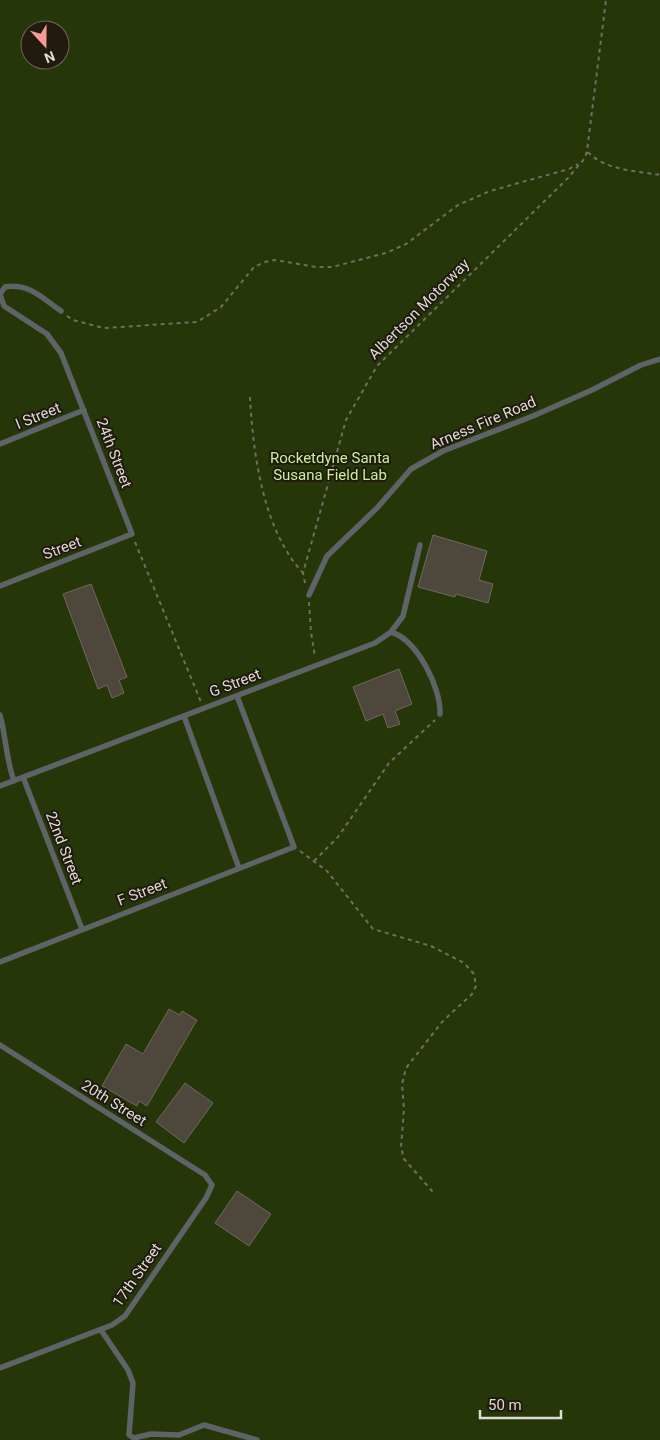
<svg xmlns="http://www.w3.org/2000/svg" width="660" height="1440" font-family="Roboto,sans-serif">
<rect width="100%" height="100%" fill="#201a0f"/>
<!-- green -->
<path fill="#253709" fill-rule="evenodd" d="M 0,0 L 660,0 L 660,1440 L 0,1440 ZM 30,30 L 60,30 L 60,60 L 30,60 Z"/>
<!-- building -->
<path fill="#4e473b" stroke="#6f685b" d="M 433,535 L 487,551 L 479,580 L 493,584 L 488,603 L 456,594 L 455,597 L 418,587 Z
M 91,584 L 127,677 L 119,680 L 124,693 L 112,698 L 107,685 L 98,689 L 63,594 Z
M 399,669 L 412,704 L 395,711 L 400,724 L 388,728 L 383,714 L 366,721 L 353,687 Z
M 169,1009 L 180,1015 L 182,1011 L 197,1020 L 147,1106 L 139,1101 L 137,1106 L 102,1086 L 126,1044 L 143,1054 Z
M 185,1083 L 213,1103 L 184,1143 L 156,1122 Z
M 237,1191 L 271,1214 L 249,1246 L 215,1223 Z"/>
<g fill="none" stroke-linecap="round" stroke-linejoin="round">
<!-- path -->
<path stroke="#726d63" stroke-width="2" stroke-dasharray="4 4" stroke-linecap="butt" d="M 588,152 C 604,170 637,171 660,175
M 67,316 L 73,320 L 104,328 L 197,322 L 221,307 L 254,267 L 265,262 L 275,260 L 316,267 L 332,267 L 386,253 L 406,244 L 458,205 L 490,191 L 569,169 L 578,164
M 250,397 C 253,454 263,530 303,573
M 135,542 L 201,702
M 305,583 L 303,573 L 346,420 L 377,366 L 568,178 L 585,158 L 587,151 L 606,0
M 309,602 L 311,632 L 315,657
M 300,851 L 327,871 L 373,929 L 431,946 L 464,963 L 474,974 L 476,986 L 472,994 L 442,1022 L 406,1068 L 402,1084 L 404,1109 L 401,1147 L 404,1159 L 433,1192
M 314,861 L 338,837 L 389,763 L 435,720"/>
<!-- lane -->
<path stroke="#5d6367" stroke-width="5.5" d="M 0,444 L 84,410
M 0,586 L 132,534 L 61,353 L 47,334 L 4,306 L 0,294 L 5,287 C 29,283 42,298 61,311
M 309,595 L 327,556 L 377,508 L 411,469 L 443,451 L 533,416 L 592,390 L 641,365 L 660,359
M 391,632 C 417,640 441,687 440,714
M 0,715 C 6,737 6,759 14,781
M 184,716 L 239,868
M 23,777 L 82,929
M 0,786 L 375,643 L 391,632 L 403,616 L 420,545
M 0,962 L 294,847 L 237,696
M 0,1045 L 205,1175 L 212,1185 L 206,1198 L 125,1316 L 112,1325 L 0,1368
M 101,1330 L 128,1370 L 133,1383 L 129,1435 L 134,1438 L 151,1434 L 179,1435 L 204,1425 L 257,1440"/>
</g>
<g text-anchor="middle" stroke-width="4" stroke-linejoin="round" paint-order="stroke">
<!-- street labels -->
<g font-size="15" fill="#dedbd3" stroke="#201a0f">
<text transform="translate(419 309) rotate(-45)" y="5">Albertson Motorway</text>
<text transform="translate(38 416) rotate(-22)" y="5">I Street</text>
<text transform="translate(483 423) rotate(-23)" y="5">Arness Fire Road</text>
<text transform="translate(114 453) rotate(69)" y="5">24th Street</text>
<text transform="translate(62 548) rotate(-21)" y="5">Street</text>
<text transform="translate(235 683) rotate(-21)" y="5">G Street</text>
<text transform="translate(64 848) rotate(69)" y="5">22nd Street</text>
<text transform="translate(142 892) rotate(-21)" y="5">F Street</text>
<text transform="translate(114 1103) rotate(32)" y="5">20th Street</text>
<text transform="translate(137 1275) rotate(-55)" y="5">17th Street</text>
</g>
<!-- park labels -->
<g font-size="15" fill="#c7f198" stroke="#201a0f">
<text x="330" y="463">Rocketdyne Santa<tspan x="330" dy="17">Susana Field Lab</tspan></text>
</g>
</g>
<!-- north arrow -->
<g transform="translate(45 45) rotate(159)"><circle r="24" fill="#201a0f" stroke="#6c675d"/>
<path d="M0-4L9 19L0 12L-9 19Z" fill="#f59b97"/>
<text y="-8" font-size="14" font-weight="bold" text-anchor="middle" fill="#dedbd3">N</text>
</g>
<!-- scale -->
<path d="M480 1410v8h81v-8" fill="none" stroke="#dedbd3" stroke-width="2.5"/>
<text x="488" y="1410" font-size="15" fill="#dedbd3" stroke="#201a0f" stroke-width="4" paint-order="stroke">50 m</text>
</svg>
